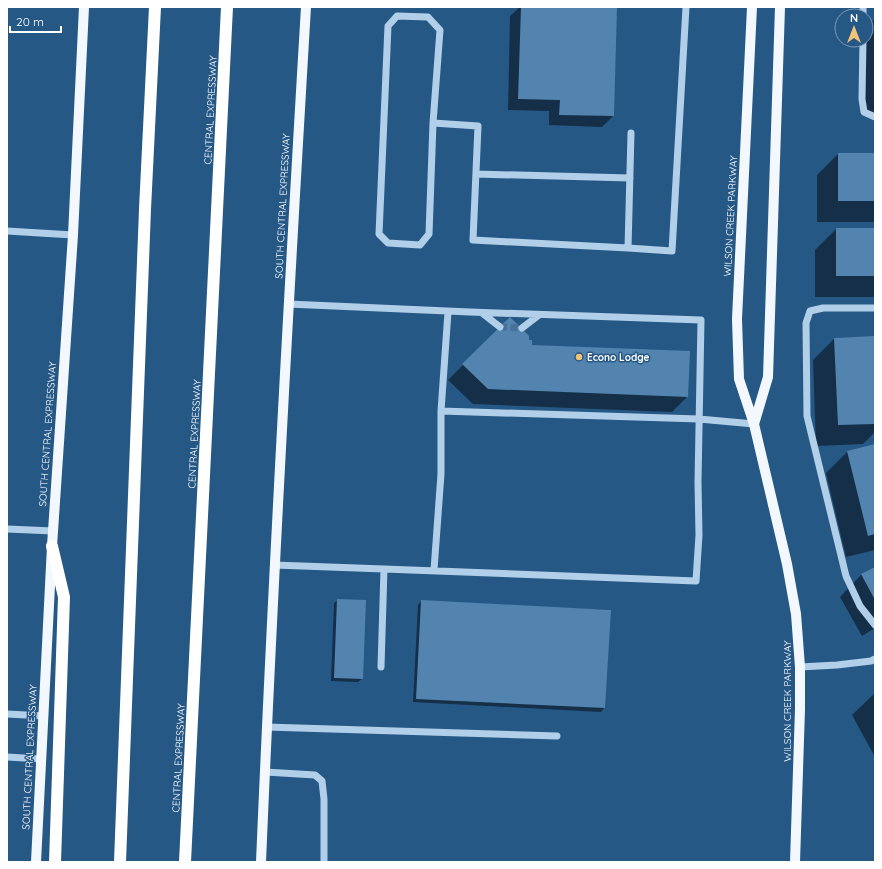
<svg xmlns="http://www.w3.org/2000/svg" width="882" height="869" font-family="Quicksand,sans-serif">
<rect width="100%" height="100%" fill="#265886"/>
<!-- shadow -->
<path fill="#0007" d="M 520,7 L 590,7 L 613,116 L 602,127 L 549,125 L 549,111 L 508,110 L 510,16 Z
M 875,19 L 875,116 L 864,116 L 866,28 Z
M 838,154 L 875,154 L 875,222 L 817,222 L 817,175 Z
M 836,229 L 875,229 L 875,297 L 815,297 L 815,250 Z
M 510,318 L 531,346 L 687,397 L 672,412 L 473,404 L 448,380 Z
M 875,337 L 875,432 L 863,444 L 816,446 L 813,360 L 835,338 Z
M 875,445 L 875,550 L 846,557 L 826,473 L 847,452 Z
M 875,568 L 875,628 L 862,636 L 840,597 L 861,575 Z
M 338,600 L 362,679 L 358,682 L 331,681 L 334,603 Z
M 421,601 L 609,610 L 604,708 L 601,712 L 413,702 L 418,605 Z
M 875,693 L 875,757 L 852,715 Z"/>
<!-- building -->
<path fill="#5384af" d="M 521,7 L 617,7 L 614,116 L 559,115 L 560,100 L 518,99 Z
M 838,153 L 875,153 L 875,201 L 838,201 Z
M 836,228 L 875,228 L 875,276 L 836,276 Z
M 510,317 L 529,336 L 529,340 L 532,340 L 532,345 L 690,351 L 688,397 L 488,389 L 462,364 Z
M 875,336 L 875,424 L 838,425 L 834,338 Z
M 875,444 L 875,534 L 868,536 L 847,451 Z
M 875,567 L 875,600 L 861,574 Z
M 337,599 L 366,600 L 363,679 L 334,678 Z
M 421,600 L 611,610 L 605,708 L 416,699 Z"/>
<g fill="none" stroke-linecap="round" stroke-linejoin="round">
<!-- minor-tunnel -->
<path stroke="#477198" stroke-width="7" stroke-dasharray="7 3.5" stroke-linecap="butt" d="M 500,327 L 522,328"/>
<!-- minor -->
<path stroke="#b1cfe8" stroke-width="7" d="M 863,16 L 863,7
M 863,40 L 862,99 L 864,112 L 875,117
M 433,123 L 429,234 L 420,245 L 388,243 L 379,234 L 388,26 L 397,16 L 428,17 L 440,30 L 433,123 L 478,126 L 473,240 L 628,248 L 631,133
M 476,174 L 630,178
M 7,231 L 73,235
M 628,248 L 672,251 L 686,7
M 288,304 L 470,312 L 701,320 L 698,482 L 699,535 L 696,581 L 384,569
M 875,308 L 823,308 L 810,311 L 806,323 L 807,416 L 846,576 L 860,606 L 875,625
M 482,313 L 500,327
M 522,328 L 539,315
M 441,411 L 699,419 L 754,424
M 7,529 L 53,531
M 274,565 L 384,569 L 381,667
M 434,570 L 441,474 L 441,411 L 448,312
M 800,667 L 837,665 L 871,661 L 875,659
M 7,714 L 44,716
M 266,727 L 557,736
M 7,757 L 41,759
M 265,772 L 315,775 L 322,781 L 324,799 L 324,862"/>
<!-- major -->
<path stroke="#f3f8fe" stroke-width="10" d="M 752,7 L 737,319 L 739,379 L 754,424 L 787,564 L 796,614 L 800,667 L 800,709 L 795,862
M 754,424 L 768,377 L 780,7
M 36,862 L 52,546 L 73,235 L 84,7
M 261,862 C 273,577 289,292 306,7"/>
<!-- highway -->
<path stroke="#fff" stroke-width="12" d="M 52,546 L 64,597 L 55,862
M 120,862 L 145,209 L 155,7
M 185,862 L 227,7"/>
</g>
<!-- markers -->
<circle fill="#f1c376" stroke="#265886" stroke-width="1.5" cx="579" cy="357" r="4"/>
<g text-anchor="middle" stroke-width="3" stroke-linejoin="round" paint-order="stroke">
<!-- street labels -->
<g font-size="10" fill="#fff" stroke="#265886">
<text transform="translate(210 110) rotate(-87)" y="4">CENTRAL EXPRESSWAY</text>
<text transform="translate(282 206) rotate(-87)" y="4">SOUTH CENTRAL EXPRESSWAY</text>
<text transform="translate(730 216) rotate(-87)" y="4">WILSON CREEK PARKWAY</text>
<text transform="translate(47 434) rotate(-86)" y="4">SOUTH CENTRAL EXPRESSWAY</text>
<text transform="translate(194 434) rotate(-87)" y="4">CENTRAL EXPRESSWAY</text>
<text transform="translate(787 701) rotate(-90)" y="4">WILSON CREEK PARKWAY</text>
<text transform="translate(29 757) rotate(-87)" y="4">SOUTH CENTRAL EXPRESSWAY</text>
<text transform="translate(178 758) rotate(-87)" y="4">CENTRAL EXPRESSWAY</text>
</g>
<!-- poi labels -->
<g font-size="10" font-weight="bold" fill="#fff" stroke="#265886" text-anchor="start">
<text x="587" y="361">Econo Lodge</text>
</g>
</g>
<!-- border -->
<rect width="882" height="869" fill="none" stroke="#ffffff" stroke-width="16"/>
<!-- north arrow -->
<g transform="translate(854 28)"><circle r="19" fill="#265886" stroke="#7d9bb6"/>
<path d="M0-3L7 15L0 10L-7 15Z" fill="#f1c376"/>
<text y="-6" font-size="11" font-weight="bold" text-anchor="middle" fill="#ffffff">N</text>
</g>
<!-- scale -->
<path d="M10 26v6h51v-6" fill="none" stroke="#ffffff" stroke-width="2"/>
<text x="16" y="26" font-size="12" fill="#ffffff" stroke="#265886" stroke-width="3" paint-order="stroke">20 m</text>
</svg>
